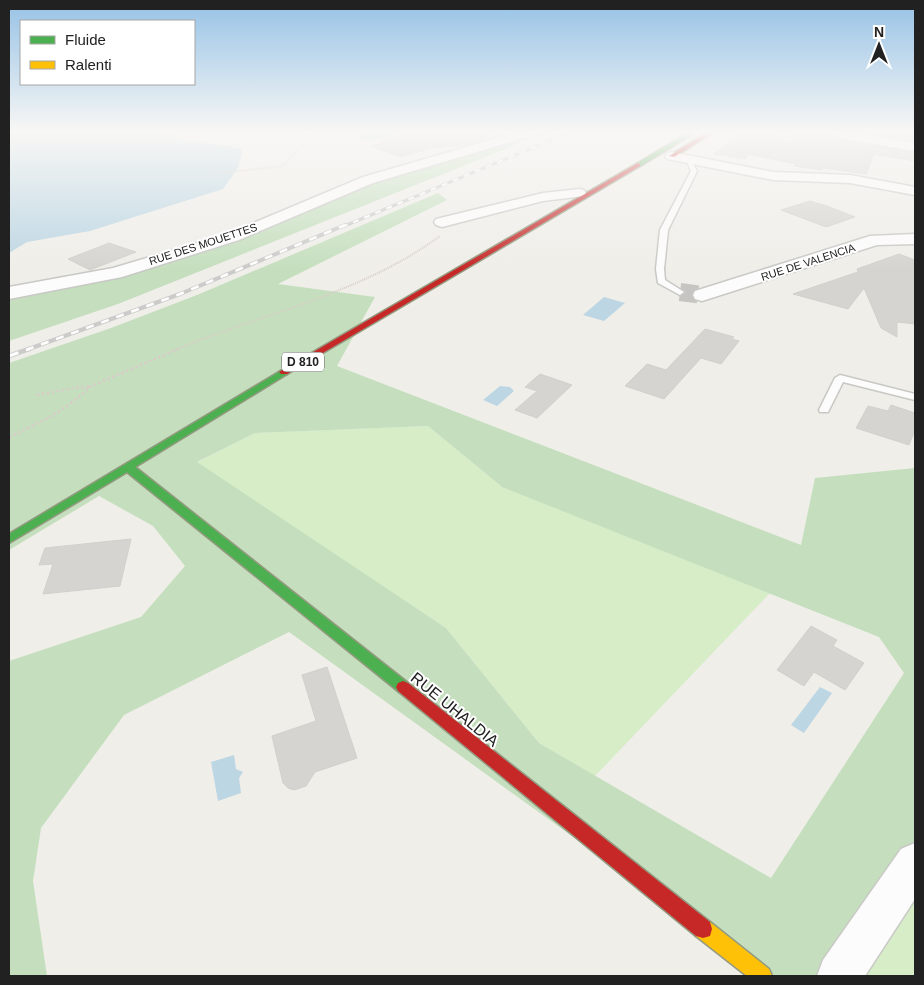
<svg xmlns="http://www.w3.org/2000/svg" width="924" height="985" font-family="Arial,sans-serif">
<rect width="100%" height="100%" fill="#efeee9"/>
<!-- grass -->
<path fill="#d6edc7" d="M 428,426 L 502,487 L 771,592 L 595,776 L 539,743 L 446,628 L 196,463 L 255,433 Z
M 915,850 L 915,976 L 820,976 Z"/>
<!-- forest -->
<path fill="#c5dfbe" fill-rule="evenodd" d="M 516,141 L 523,142 L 118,304 L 9,341 L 9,300 L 123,277 L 232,243 L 381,181 Z
M 438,193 L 447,200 L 278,284 L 375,297 L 337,366 L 801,545 L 815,478 L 915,468 L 915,850 L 820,976 L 766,976 L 289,632 L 124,715 L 41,828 L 33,881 L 47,976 L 9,976 L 9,661 L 141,617 L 185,566 L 153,526 L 99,496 L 9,550 L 9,363 L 111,328 L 197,295 ZM 428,426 L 502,487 L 879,637 L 904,673 L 771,878 L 539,743 L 446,628 L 197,462 L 255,433 Z"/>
<!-- pitch -->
<path fill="#b4e8d9" d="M 375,131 L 412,131 L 368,141 L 355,136 Z"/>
<!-- water -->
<path fill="#bcd6e3" d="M 9,131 L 160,131 L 185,141 L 217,144 L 243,149 L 238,168 L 223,189 L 90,231 L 27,242 L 9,253 Z
M 604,297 L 625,303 L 604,321 L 583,315 Z
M 500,386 L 510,387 L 514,391 L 497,406 L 483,400 Z
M 820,687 L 832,693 L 804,733 L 791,725 Z
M 234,755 L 236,769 L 243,772 L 239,778 L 241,793 L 218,801 L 211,762 Z"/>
<!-- building -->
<path fill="#d6d4d0" stroke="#d2d0cb" d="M 421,131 L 486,131 L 486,139 L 465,145 L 436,148 L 435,147 L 400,157 L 371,146 L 383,143 L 380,141 Z
M 745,131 L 760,131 L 792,144 L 794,131 L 826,131 L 829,136 L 849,142 L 915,153 L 915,161 L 874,154 L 866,174 L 823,168 L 822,170 L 794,166 L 796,164 L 747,154 L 745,159 L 714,154 Z
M 857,131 L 915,131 L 915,141 Z
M 810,201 L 827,206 L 855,217 L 826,227 L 781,210 Z
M 109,243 L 136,252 L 90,270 L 68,259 Z
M 899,254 L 915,260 L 915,324 L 897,322 L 897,337 L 881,328 L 864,288 L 848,309 L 793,294 L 858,272 L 857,269 Z
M 705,329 L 734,337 L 732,339 L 739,341 L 721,364 L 701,358 L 664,399 L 625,386 L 647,364 L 666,370 Z
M 540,374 L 572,385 L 537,418 L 515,410 L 537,391 L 525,387 Z
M 891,405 L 915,413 L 915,430 L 909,445 L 856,428 L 868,406 L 888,411 Z
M 131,539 L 120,586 L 43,594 L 53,564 L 39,565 L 45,548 Z
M 811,626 L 837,640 L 833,646 L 864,663 L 845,690 L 814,672 L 804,686 L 777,670 Z
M 327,667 L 357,758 L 315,772 L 306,786 L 294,790 L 288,788 L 283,783 L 272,736 L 316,721 L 302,675 Z"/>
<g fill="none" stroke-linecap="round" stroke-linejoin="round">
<!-- street-tunnel -->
<path stroke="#c6c5c1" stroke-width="18" stroke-dasharray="18 9" stroke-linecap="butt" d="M 680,292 L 702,295"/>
<!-- lane casing -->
<g stroke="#c8c8c5" stroke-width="3">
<path id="lane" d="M 686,159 L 690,159 L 697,171 L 668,230 L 664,269 L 665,280 L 684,292 L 680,295 L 658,283 L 656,269 L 660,230 L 691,171 Z
M 840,375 L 915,394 L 915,400 L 843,382 L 828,412 L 820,412 L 819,410 L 835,378 Z"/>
</g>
<!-- street casing -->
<g stroke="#c8c8c5" stroke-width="3">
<path id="street" d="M 521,131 L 540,131 L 538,134 L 373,183 L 239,240 L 122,277 L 9,299 L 9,287 L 113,268 L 227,234 L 363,177 Z
M 828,131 L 846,131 L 915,143 L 915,151 L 849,140 L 830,134 Z
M 672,152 L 773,172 L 850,175 L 915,187 L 915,195 L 850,183 L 773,180 L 667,159 L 665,156 L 667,153 Z
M 579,189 L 584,190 L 586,193 L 584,196 L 543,201 L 442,227 L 436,225 L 434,222 L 436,219 L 543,193 Z
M 915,234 L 915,244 L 877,245 L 702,301 L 695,299 L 693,295 L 695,291 L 870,236 Z
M 915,843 L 915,899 L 865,976 L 817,976 L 823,960 L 901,849 Z"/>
</g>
<!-- fast casing -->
<g stroke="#949a80" stroke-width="3">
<path id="fast" d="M 691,131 L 698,131 L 640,166 L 635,165 Z
M 284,369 L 289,372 L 287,374 L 135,467 L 408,683 L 410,687 L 408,691 L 403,693 L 398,691 L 127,472 L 9,543 L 9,534 Z"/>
</g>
<!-- slow casing -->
<g stroke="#949a80" stroke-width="3">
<path id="slow" d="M 703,920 L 710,922 L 769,969 L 772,976 L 747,976 L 696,936 L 694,929 L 696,922 Z"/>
</g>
<!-- jam casing -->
<g stroke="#949a80" stroke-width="3">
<path id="jam" d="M 709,131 L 716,131 L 674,157 L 669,156 Z
M 638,163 L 640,164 L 640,166 L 287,374 L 281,374 L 279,372 Z
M 403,681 L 408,683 L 710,922 L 712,929 L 710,936 L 703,938 L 696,936 L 398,691 L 396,687 L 398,683 Z"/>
</g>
<!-- path-far1 -->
<path stroke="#d8ccc8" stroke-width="2" stroke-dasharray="1 1" stroke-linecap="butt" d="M 212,174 L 283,166 L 311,135 L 318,131
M 175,350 C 264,313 361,294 440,236"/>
<!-- path -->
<path stroke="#d8ccc8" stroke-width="2.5" stroke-dasharray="2.5 2.5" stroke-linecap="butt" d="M 37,395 L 79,387 L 89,387
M 9,437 C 37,424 68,410 89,387 L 178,349"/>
<!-- lane -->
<use href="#lane" fill="#fdfcfc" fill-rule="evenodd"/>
<!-- street -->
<use href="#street" fill="#fdfcfc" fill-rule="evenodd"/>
<!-- fast -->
<use href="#fast" fill="#4caf50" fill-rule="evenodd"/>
<!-- slow -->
<use href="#slow" fill="#ffc107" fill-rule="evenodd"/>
<!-- jam -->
<use href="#jam" fill="#c62828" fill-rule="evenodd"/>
<!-- rail-far2 casing -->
<g stroke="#cbcbca" stroke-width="3">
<path id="rail-far2" d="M 342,227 L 573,131"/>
</g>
<!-- rail-far1 casing -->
<g stroke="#cbcbca" stroke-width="4">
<path id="rail-far1" d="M 26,350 L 180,294 L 345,225"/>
</g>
<!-- rail casing -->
<g stroke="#cbcbca" stroke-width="5">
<path id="rail" d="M 9,356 L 29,349"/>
</g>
<!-- rail-far2 -->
<use href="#rail-far2" stroke="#fff" stroke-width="2" stroke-dasharray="6" stroke-linecap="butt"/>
<!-- rail-far1 -->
<use href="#rail-far1" stroke="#fff" stroke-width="2.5" stroke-dasharray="8" stroke-linecap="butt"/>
<!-- rail -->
<use href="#rail" stroke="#fff" stroke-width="3" stroke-dasharray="10" stroke-linecap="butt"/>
</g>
<!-- sky -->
<linearGradient id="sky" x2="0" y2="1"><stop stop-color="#96c2e6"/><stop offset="0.49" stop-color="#f8f7f5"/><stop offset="1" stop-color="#f8f7f5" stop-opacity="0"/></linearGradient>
<rect width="924" height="269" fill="url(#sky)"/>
<g text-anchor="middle" stroke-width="4" stroke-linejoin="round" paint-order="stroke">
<!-- far-street labels -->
<g font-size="11" fill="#212121" stroke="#fff">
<text transform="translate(203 244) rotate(-18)" y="4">RUE DES MOUETTES</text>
<text transform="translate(808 262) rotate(-18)" y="4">RUE DE VALENCIA</text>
</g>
<!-- shield labels -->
<rect fill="#fff" stroke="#646464" stroke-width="1" x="282" y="352.5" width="42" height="19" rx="4"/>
<g font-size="12" font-weight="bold" fill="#212121">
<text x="303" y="366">D 810</text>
</g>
<!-- near-street labels -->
<g font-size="16" fill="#212121" stroke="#fff">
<text transform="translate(455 709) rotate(39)" y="6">RUE UHALDIA</text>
</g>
</g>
<!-- border -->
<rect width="924" height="985" fill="none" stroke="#212121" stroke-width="20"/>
<!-- legend -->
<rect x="20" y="20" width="175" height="65" fill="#ffffff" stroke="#a6a6a6"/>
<rect x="30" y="36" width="25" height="8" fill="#4caf50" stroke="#a6a6a6"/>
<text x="65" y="45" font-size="15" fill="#212121">Fluide</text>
<rect x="30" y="61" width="25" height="8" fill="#ffc107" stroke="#a6a6a6"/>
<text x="65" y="70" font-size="15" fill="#212121">Ralenti</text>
<!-- north arrow -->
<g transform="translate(879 45)" stroke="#ffffff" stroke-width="4" paint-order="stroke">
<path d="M0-4L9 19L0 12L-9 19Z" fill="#212121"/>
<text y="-8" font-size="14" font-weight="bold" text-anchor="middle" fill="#212121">N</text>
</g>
</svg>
